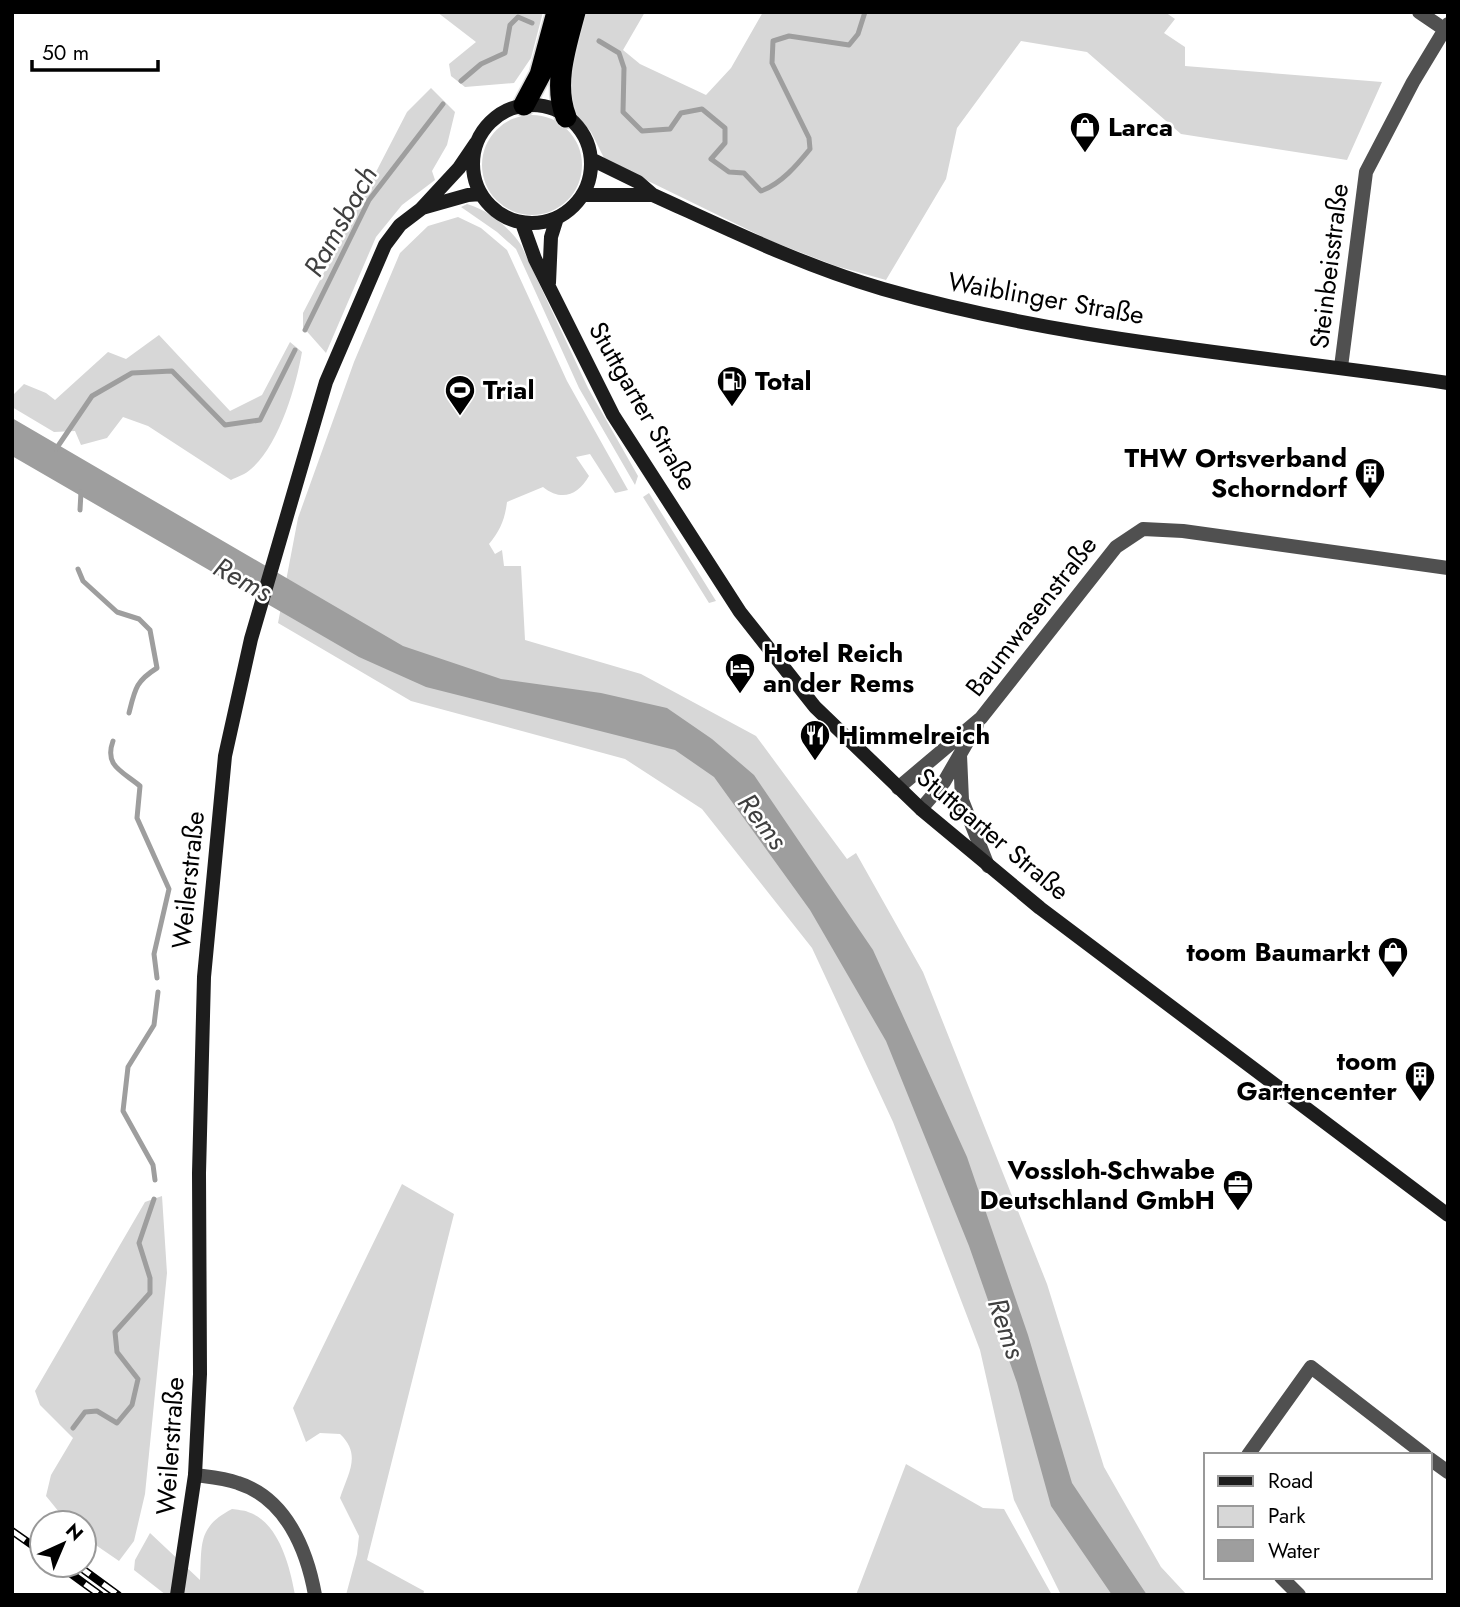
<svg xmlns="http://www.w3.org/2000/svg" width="1460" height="1607" font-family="Jost,sans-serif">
<rect width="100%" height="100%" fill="#fff"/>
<!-- green -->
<path fill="#d7d7d7" d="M 437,12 L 543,12 L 531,58 L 514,83 L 465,87 L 451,76 L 449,64 L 476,42 Z
M 586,12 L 645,12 L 623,50 L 640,64 L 706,95 L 731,68 L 763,12 L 1165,12 L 1175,19 L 1164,33 L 1185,47 L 1185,66 L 1382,82 L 1347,160 L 1181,134 L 1087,52 L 1021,41 L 957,128 L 946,179 L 886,280 L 836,266 L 771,241 L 605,160 L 591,132 L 573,111 L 571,70 Z
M 431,88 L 455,112 L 447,145 L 432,171 L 435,180 L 402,205 L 376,237 L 326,353 L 303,327 L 303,313 L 407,112 Z
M482 165a50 50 0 1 1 100 0a50 50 0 1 1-100 0Z
M 467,204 C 488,210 508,226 521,245 L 588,388 L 638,476 L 635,485 L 579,388 L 516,249 L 497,232 L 461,207 Z
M 458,217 L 481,228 L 507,250 L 567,381 L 628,490 L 615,493 L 590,454 L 576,457 L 589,476 C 578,495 562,502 543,487 L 507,502 C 505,519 500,531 489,544 L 495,554 L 502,550 L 504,566 L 521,566 L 525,640 L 641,674 L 756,736 L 847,859 L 856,853 L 923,972 L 1047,1284 L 1104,1467 L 1161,1567 L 1187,1595 L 1061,1595 L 1014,1500 L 980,1350 L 893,1122 L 812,948 L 702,809 L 625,759 L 411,701 L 278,623 L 298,518 L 354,362 L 400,253 L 428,226 Z
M 159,335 L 230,411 L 262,395 L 290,342 L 302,352 C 296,387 279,445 251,469 C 246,474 237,477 231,480 L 148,426 L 123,417 L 107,438 L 81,445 L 75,431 L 54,432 L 12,407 L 12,396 L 24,384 L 46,393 L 55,400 L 108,352 L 126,359 Z
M 649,493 L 716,601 L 709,603 L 643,497 Z
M 402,1184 L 454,1214 L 367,1560 L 424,1591 L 423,1595 L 346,1595 L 357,1554 L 359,1536 L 340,1498 C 348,1473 362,1455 340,1434 L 320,1433 L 306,1442 L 293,1408 Z
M 162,1196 L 167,1273 L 145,1494 L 134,1541 L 119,1561 L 84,1537 L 84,1523 L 68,1523 L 46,1496 L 51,1475 L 73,1438 L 40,1405 L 35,1391 L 145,1202 Z
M 906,1464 L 983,1508 L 1004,1509 L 1052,1595 L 856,1595 Z
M 232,1509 C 237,1510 244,1510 248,1512 C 279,1522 290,1567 295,1595 L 166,1595 L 134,1570 L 135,1560 L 150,1533 L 200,1580 C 202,1545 197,1527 232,1509 Z"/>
<!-- water -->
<path fill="#9e9e9e" d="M 12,418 L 403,646 L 501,679 L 601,693 L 667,708 L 712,739 L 754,775 L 873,950 L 967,1157 L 1028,1335 L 1072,1483 L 1147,1595 L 1112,1595 L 1051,1506 L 1017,1383 L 969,1246 L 886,1041 L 810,910 L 714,777 L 675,750 L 426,687 L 359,657 L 12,456 Z"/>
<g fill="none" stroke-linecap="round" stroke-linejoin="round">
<!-- stream -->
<path stroke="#9e9e9e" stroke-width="5" d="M 599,41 L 619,53 L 624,68 L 623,112 L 642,131 L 670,129 L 681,113 L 702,109 L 725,128 L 725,143 L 711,159 L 729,172 L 744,173 L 761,191 C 781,184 797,165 810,149 L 809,138 L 772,63 L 773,41 L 789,36 L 849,45 L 858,34 L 865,12
M 461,81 L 481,64 L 505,53 L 510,25 L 518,17 L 532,23
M 305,330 L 369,200 L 443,104
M 56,449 L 92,396 L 132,373 L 172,371 L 225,425 L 260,420 L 295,350
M 80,510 L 81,492
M 78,569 L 83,581 L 117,612 L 139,619 L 150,630 L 157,668 C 136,681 135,689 129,713
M 113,741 C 104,766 122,771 140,786 L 137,818 L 169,889 L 154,954 L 157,978
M 155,1180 L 153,1165 L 123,1111 L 128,1067 L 154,1025 L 158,992
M 73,1428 L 85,1412 L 97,1411 L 117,1423 L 132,1405 L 138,1379 L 117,1352 L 115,1332 L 150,1293 L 150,1278 L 139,1243 L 154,1199"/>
<!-- highway casing -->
<g stroke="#dbdbdb" stroke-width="24">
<path id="highway" d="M 524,105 L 540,75 L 557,12
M 566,117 C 553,84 566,46 575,12"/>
</g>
<!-- street -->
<path stroke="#505050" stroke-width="14" d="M 1419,12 L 1444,29
M 1341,367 L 1366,172 L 1413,82 L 1448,24
M 960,755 L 962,800 L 988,866
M 898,788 L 981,718 L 1116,547 L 1143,529 L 1183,531 L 1448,568
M 921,809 L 944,782 L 977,725
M 1248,1455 L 1311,1367 L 1425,1455
M 1430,1459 L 1448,1472
M 195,1475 C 210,1477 224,1478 238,1483 C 286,1498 307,1550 315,1595
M 1281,1577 L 1299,1595"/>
<!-- secondary -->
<path stroke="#1d1d1d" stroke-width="14" d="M473 164a59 59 0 1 1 118 0a59 59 0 1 1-118 0Z
M 591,159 L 638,182 L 653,195 C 728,229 803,266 883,289 C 1067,342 1260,355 1448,383
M 583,195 L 653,195
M 422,208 L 468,195 L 481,194
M 522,223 L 535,259 L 613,415 L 740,612 L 815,707 L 921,809 L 1040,908 L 1448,1215
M 549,283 L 551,237 L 557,218
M 177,1595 L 195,1475 L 200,1374 L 199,1173 L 204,977 L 225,756 L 251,639 L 326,382 L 385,245 L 400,225 L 421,209 L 459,168 L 476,143"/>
<!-- highway -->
<use href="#highway" stroke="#000" stroke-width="21"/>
<!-- rail casing -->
<g stroke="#000" stroke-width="8">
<path id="rail" d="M 12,1531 L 42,1552
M 59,1565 L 100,1595
M 77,1565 L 118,1595"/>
</g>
<!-- rail -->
<use href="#rail" stroke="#fff" stroke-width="5" stroke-dasharray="16" stroke-linecap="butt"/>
</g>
<!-- icons -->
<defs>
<g id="shop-pin" transform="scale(1.575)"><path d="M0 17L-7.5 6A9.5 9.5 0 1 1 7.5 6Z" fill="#000" stroke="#fff"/><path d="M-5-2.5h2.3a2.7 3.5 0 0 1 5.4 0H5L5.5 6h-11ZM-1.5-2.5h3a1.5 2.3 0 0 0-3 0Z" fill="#fff"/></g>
<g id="fuel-pin" transform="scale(1.575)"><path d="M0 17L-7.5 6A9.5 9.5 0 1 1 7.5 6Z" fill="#000" stroke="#fff"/><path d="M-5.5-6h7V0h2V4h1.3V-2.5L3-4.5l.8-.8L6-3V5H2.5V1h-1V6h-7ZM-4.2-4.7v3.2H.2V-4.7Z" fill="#fff"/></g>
<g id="stadium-pin" transform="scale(1.575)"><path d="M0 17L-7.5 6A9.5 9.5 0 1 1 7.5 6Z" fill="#000" stroke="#fff"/><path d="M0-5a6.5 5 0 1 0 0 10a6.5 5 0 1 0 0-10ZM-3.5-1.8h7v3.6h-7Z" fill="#fff"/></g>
<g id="building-pin" transform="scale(1.575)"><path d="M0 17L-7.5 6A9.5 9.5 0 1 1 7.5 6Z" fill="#000" stroke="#fff"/><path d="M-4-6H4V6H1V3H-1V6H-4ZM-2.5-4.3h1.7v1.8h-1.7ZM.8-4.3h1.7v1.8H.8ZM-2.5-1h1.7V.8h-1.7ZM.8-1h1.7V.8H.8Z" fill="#fff"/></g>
<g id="hotel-pin" transform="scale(1.575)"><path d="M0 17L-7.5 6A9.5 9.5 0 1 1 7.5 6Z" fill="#000" stroke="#fff"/><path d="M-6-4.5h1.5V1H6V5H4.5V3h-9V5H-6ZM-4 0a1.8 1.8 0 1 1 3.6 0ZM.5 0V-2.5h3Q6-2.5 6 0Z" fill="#fff"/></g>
<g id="restaurant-pin" transform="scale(1.575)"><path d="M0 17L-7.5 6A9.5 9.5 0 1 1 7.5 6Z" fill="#000" stroke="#fff"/><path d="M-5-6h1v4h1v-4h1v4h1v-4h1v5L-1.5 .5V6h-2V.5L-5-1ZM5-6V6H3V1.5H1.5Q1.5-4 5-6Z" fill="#fff"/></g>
<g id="office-pin" transform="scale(1.575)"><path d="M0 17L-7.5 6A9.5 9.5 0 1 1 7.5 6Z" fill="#000" stroke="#fff"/><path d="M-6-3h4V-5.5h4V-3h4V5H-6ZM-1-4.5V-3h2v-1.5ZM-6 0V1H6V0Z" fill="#fff"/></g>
</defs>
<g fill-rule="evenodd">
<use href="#shop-pin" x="1085" y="127"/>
<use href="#fuel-pin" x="732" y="381"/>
<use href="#stadium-pin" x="460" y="390"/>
<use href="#building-pin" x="1370" y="473"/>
<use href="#hotel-pin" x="740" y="668"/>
<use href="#restaurant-pin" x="815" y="735"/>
<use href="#shop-pin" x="1393" y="952"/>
<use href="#building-pin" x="1420" y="1076"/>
<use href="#office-pin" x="1238" y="1185"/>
</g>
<g text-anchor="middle" stroke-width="5" stroke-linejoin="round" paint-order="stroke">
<!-- poi labels -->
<g font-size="26" font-weight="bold" fill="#000" stroke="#fff" text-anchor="start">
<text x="1108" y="136">Larca</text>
<text x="755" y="390">Total</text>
<text x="483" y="399">Trial</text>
<text x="1347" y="467" text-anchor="end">THW Ortsverband<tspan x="1347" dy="30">Schorndorf</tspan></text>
<text x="763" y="662">Hotel Reich<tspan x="763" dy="30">an der Rems</tspan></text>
<text x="838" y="744">Himmelreich</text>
<text x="1370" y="961" text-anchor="end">toom Baumarkt</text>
<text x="1397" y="1070" text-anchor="end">toom<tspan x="1397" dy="30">Gartencenter</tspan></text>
<text x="1215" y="1179" text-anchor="end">Vossloh-Schwabe<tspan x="1215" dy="30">Deutschland GmbH</tspan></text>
</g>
<!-- street labels -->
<g font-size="26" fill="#000" stroke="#fff">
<text transform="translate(1329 266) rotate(-83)" y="9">Steinbeisstraße</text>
<text transform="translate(1046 298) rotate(10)" y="9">Waiblinger Straße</text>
<text transform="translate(643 406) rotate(60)" y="9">Stuttgarter Straße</text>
<text transform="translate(1031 616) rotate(-52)" y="9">Baumwasenstraße</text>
<text transform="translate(993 834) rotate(40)" y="9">Stuttgarter Straße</text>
<text transform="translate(188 880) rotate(-84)" y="9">Weilerstraße</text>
<text transform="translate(170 1446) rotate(-86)" y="9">Weilerstraße</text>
</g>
<!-- water labels -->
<g font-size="28" font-style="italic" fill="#3f3f3f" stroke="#fff">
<text transform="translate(340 221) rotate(-61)" y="10">Ramsbach</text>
<text transform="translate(243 579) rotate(29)" y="10">Rems</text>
<text transform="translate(763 821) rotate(53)" y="10">Rems</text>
<text transform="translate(1007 1328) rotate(71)" y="10">Rems</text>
</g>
</g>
<!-- border -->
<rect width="1460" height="1607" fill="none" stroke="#000000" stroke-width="28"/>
<!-- legend -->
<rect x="1204" y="1453" width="228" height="126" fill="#ffffff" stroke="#999999" stroke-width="2"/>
<rect x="1218" y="1476" width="35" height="10" fill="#1d1d1d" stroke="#999999" stroke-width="2"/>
<text x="1268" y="1488" font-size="21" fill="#000000">Road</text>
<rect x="1218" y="1506" width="35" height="21" fill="#d7d7d7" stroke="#999999" stroke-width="2"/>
<text x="1268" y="1523" font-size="21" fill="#000000">Park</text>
<rect x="1218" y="1540" width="35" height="21" fill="#9e9e9e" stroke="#999999" stroke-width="2"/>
<text x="1268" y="1558" font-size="21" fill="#000000">Water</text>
<!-- north arrow -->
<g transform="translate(63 1544) rotate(44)"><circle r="33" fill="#ffffff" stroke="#999999" stroke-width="2"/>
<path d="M0-5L12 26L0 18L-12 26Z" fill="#000000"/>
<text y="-10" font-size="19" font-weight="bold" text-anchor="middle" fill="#000000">N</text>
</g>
<!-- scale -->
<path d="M32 60v10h126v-10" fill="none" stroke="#000000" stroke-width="3.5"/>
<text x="42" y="60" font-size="21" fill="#000000" stroke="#ffffff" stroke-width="5" paint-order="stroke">50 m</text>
</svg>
